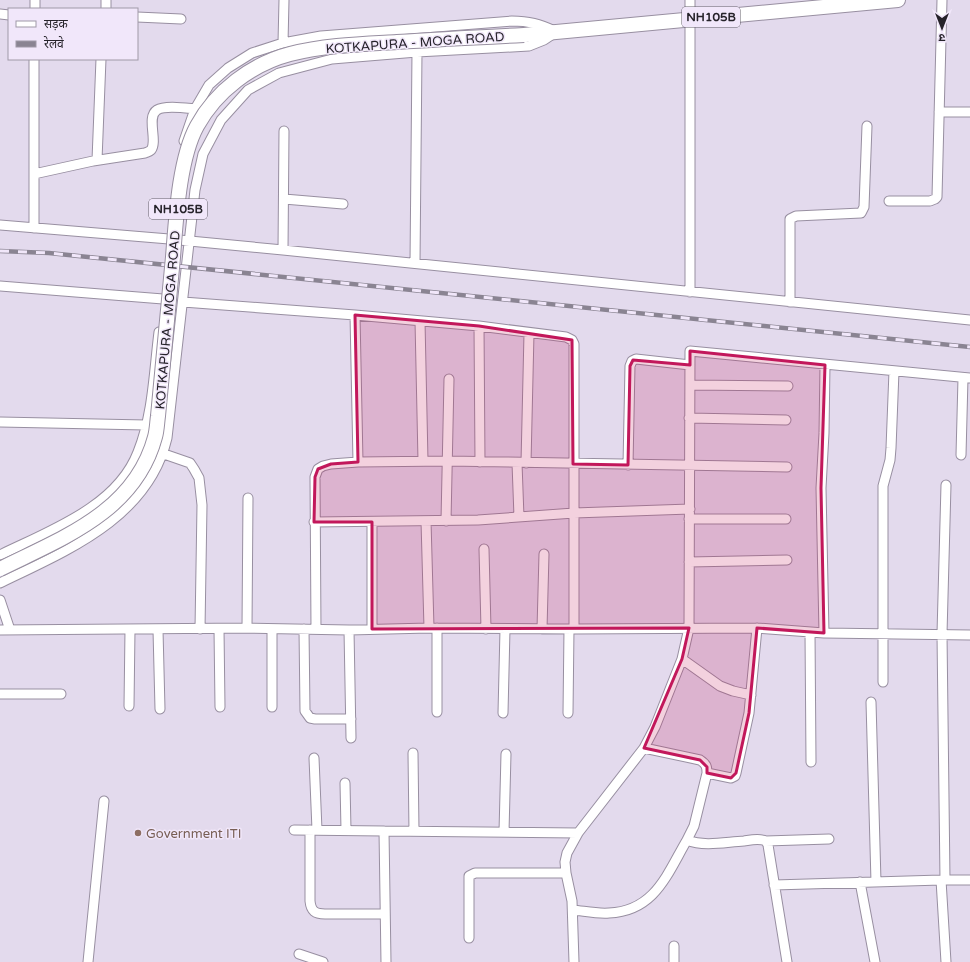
<svg xmlns="http://www.w3.org/2000/svg" width="970" height="962" font-family="'Varela Round','Noto Sans Devanagari',sans-serif">
<rect width="100%" height="100%" fill="#e3daed"/>
<g fill="none" stroke-linecap="round" stroke-linejoin="round">
<!-- minor casing -->
<g stroke="#988fa1" stroke-width="11">
<path id="minor" d="M 35,9 L 35,0
M 106,9 L 106,0
M 0,14 L 9,15
M 137,17 L 181,19
M 283,43 L 284,0
M 939,112 L 970,112
M 184,141 L 195,109 L 209,85 L 228,68 L 252,53 L 283,43 L 321,36 L 512,21 C 529,21 539,24 555,31
M 97,160 L 101,59
M 34,174 L 93,161 L 145,153 C 147,152 149,152 151,150 C 158,141 146,117 157,110 C 165,105 185,108 195,109
M 284,199 L 343,204
M 889,201 L 930,201 L 935,199 L 937,197 L 942,0
M 0,225 L 169,239 L 283,250 L 970,320
M 34,228 L 34,59
M 283,250 L 284,131
M 415,263 L 417,52
M 0,286 L 163,299
M 690,292 L 690,0
M 183,302 L 355,315 L 479,326 L 566,337 L 572,340 L 574,344 L 574,629
M 790,302 L 790,219 L 796,216 L 861,213 L 864,207 L 867,126
M 355,315 L 358,462
M 420,321 L 423,461
M 479,326 L 480,462
M 690,385 L 788,386
M 689,418 L 786,420
M 0,422 L 146,425
M 164,454 L 190,463 L 194,469 L 199,478 L 202,505 L 200,629
M 961,455 L 963,378
M 517,463 L 519,517
M 526,463 L 529,333
M 628,465 L 630,366 L 632,361 L 636,359 L 690,365
M 689,519 L 786,519
M 426,521 L 429,628
M 446,521 L 449,379
M 314,522 L 478,520 L 574,513 L 690,509
M 484,549 L 486,629
M 0,555 C 49,531 117,507 138,452 C 153,415 154,372 159,332
M 689,562 L 787,560
M 0,583 C 68,550 148,518 167,438 L 195,190 L 203,154 L 221,120 L 248,90 L 279,73 L 332,59 L 417,52 L 529,46 L 544,40 L 553,34
M 0,600 L 10,630
M 247,628 L 248,498
M 437,628 L 437,712
M 219,629 L 220,707
M 304,629 L 305,711 L 310,718 L 315,719 L 351,719
M 316,629 L 315,477 L 318,469 L 323,466 L 331,464 L 358,462 L 448,461 L 787,467
M 372,629 L 372,522
M 542,629 L 544,554
M 0,630 L 247,628 L 349,630 L 429,628 L 574,629 L 757,628 L 824,633 L 970,635
M 158,630 L 160,709
M 349,630 L 351,738
M 810,632 L 811,762
M 824,633 L 821,488 L 824,433 L 825,365
M 682,659 L 720,686 L 733,691 L 751,695
M 883,682 L 883,486 L 890,460 L 891,448 L 894,371
M 0,694 L 61,694
M 871,702 L 876,882
M 129,706 L 130,630
M 272,707 L 272,629
M 503,713 L 505,629
M 568,713 L 569,629
M 644,748 L 700,760 C 706,764 707,766 707,773 L 694,826 L 687,840 C 705,847 725,842 744,841 C 751,840 759,838 766,841 L 768,845 L 787,962
M 413,753 L 414,831
M 314,758 L 317,830
M 707,773 L 731,778 L 735,776 L 736,773 L 749,713 L 757,628
M 345,783 L 346,830
M 294,830 L 384,831 L 386,962
M 310,830 L 310,901 C 311,911 315,914 325,914 L 385,914
M 384,831 L 578,833
M 504,832 L 506,754
M 766,841 L 829,839
M 941,880 L 946,962
M 945,880 L 942,634 L 946,485
M 860,882 L 875,962
M 774,885 L 941,880 L 970,880
M 573,910 C 584,911 597,914 609,913 C 655,911 667,874 687,840
M 469,938 L 469,876 L 475,873 L 566,873
M 299,954 L 323,962
M 88,962 L 104,801
M 574,962 L 572,901 L 566,873 L 565,862 L 567,853 L 578,833 L 644,748 L 655,727 L 682,659 L 689,628 L 690,351 L 970,378
M 674,962 L 674,946"/>
</g>
<!-- highway casing -->
<g stroke="#988fa1" stroke-width="16">
<path id="highway" d="M 524,35 L 898,0"/>
</g>
<!-- minor -->
<use href="#minor" stroke="#fff" stroke-width="9"/>
<!-- highway -->
<use href="#highway" stroke="#fff" stroke-width="14"/>
<!-- rail casing -->
<g stroke="#8a8492" stroke-width="4.5">
<path id="rail" d="M 0,251 L 49,253 L 970,347"/>
</g>
<!-- rail -->
<use href="#rail" stroke="#f1e7fa" stroke-width="3" stroke-dasharray="9" stroke-linecap="butt"/>
<!-- highway-bridge casing -->
<g stroke="#988fa1" stroke-width="16" stroke-linecap="butt">
<path id="highway-bridge" d="M 0,569 C 62,538 135,512 155,437 C 157,430 157,423 158,416 C 163,363 168,310 173,257 C 176,219 179,159 197,126 C 216,91 252,64 290,54 C 325,45 362,44 397,42 C 440,39 482,37 524,35"/>
</g>
<!-- highway-bridge -->
<use href="#highway-bridge" stroke="#fff" stroke-width="14"/>
</g>
<!-- marked area -->
<path fill="#c2185b" fill-opacity="0.2" stroke="#c2185b" stroke-width="3" stroke-linejoin="round" d="M 355,315 L 479,326 L 572,340 L 573,464 L 628,465 L 630,366 L 633,360 L 690,365 L 690,351 L 825,365 L 821,488 L 824,633 L 757,628 L 749,713 L 736,773 L 731,778 L 707,773 L 707,767 L 700,760 L 644,748 L 682,659 L 689,628 L 372,629 L 372,522 L 314,522 L 315,477 L 318,469 L 331,464 L 358,462 Z"/>
<!-- markers -->
<circle fill="#8d6e63" stroke="#f1e7fa" stroke-width="1.5" cx="138" cy="833" r="4"/>
<g text-anchor="middle" stroke-width="3" stroke-linejoin="round" paint-order="stroke">
<!-- shield labels -->
<g fill="#f1e7fa" stroke="#635e68" stroke-width="1">
<rect x="682" y="7" width="58" height="20" rx="3"/>
<rect x="149" y="199" width="58" height="20" rx="3"/>
</g>
<g font-size="12" font-weight="bold" fill="#26232a">
<text x="711" y="21">NH105B</text>
<text x="178" y="213">NH105B</text>
</g>
<!-- street labels -->
<g font-size="13" fill="#26232a" stroke="#f1e7fa">
<text transform="translate(415 42) rotate(-4)" y="5">KOTKAPURA - MOGA ROAD</text>
<text transform="translate(167 320) rotate(-85)" y="5">KOTKAPURA - MOGA ROAD</text>
</g>
<!-- education labels -->
<g font-size="13" fill="#785e54" stroke="#f1e7fa" text-anchor="start">
<text x="146" y="838">Government ITI</text>
</g>
</g>
<!-- legend -->
<rect x="8" y="8" width="130" height="52" fill="#f1e7fa" stroke="#a099a7"/>
<rect x="16" y="21" width="20" height="6" fill="#ffffff" stroke="#a099a7"/>
<text x="44" y="28" font-size="12" fill="#26232a">सड़क</text>
<rect x="16" y="41" width="20" height="6" fill="#8a8492" stroke="#a099a7"/>
<text x="44" y="48" font-size="12" fill="#26232a">रेलवे</text>
<!-- north arrow -->
<g transform="translate(942 28) rotate(180)" stroke="#f1e7fa" stroke-width="3" paint-order="stroke">
<path d="M0-3L7 15L0 10L-7 15Z" fill="#26232a"/>
<text y="-6" font-size="11" font-weight="bold" text-anchor="middle" fill="#26232a">उ</text>
</g>
</svg>
